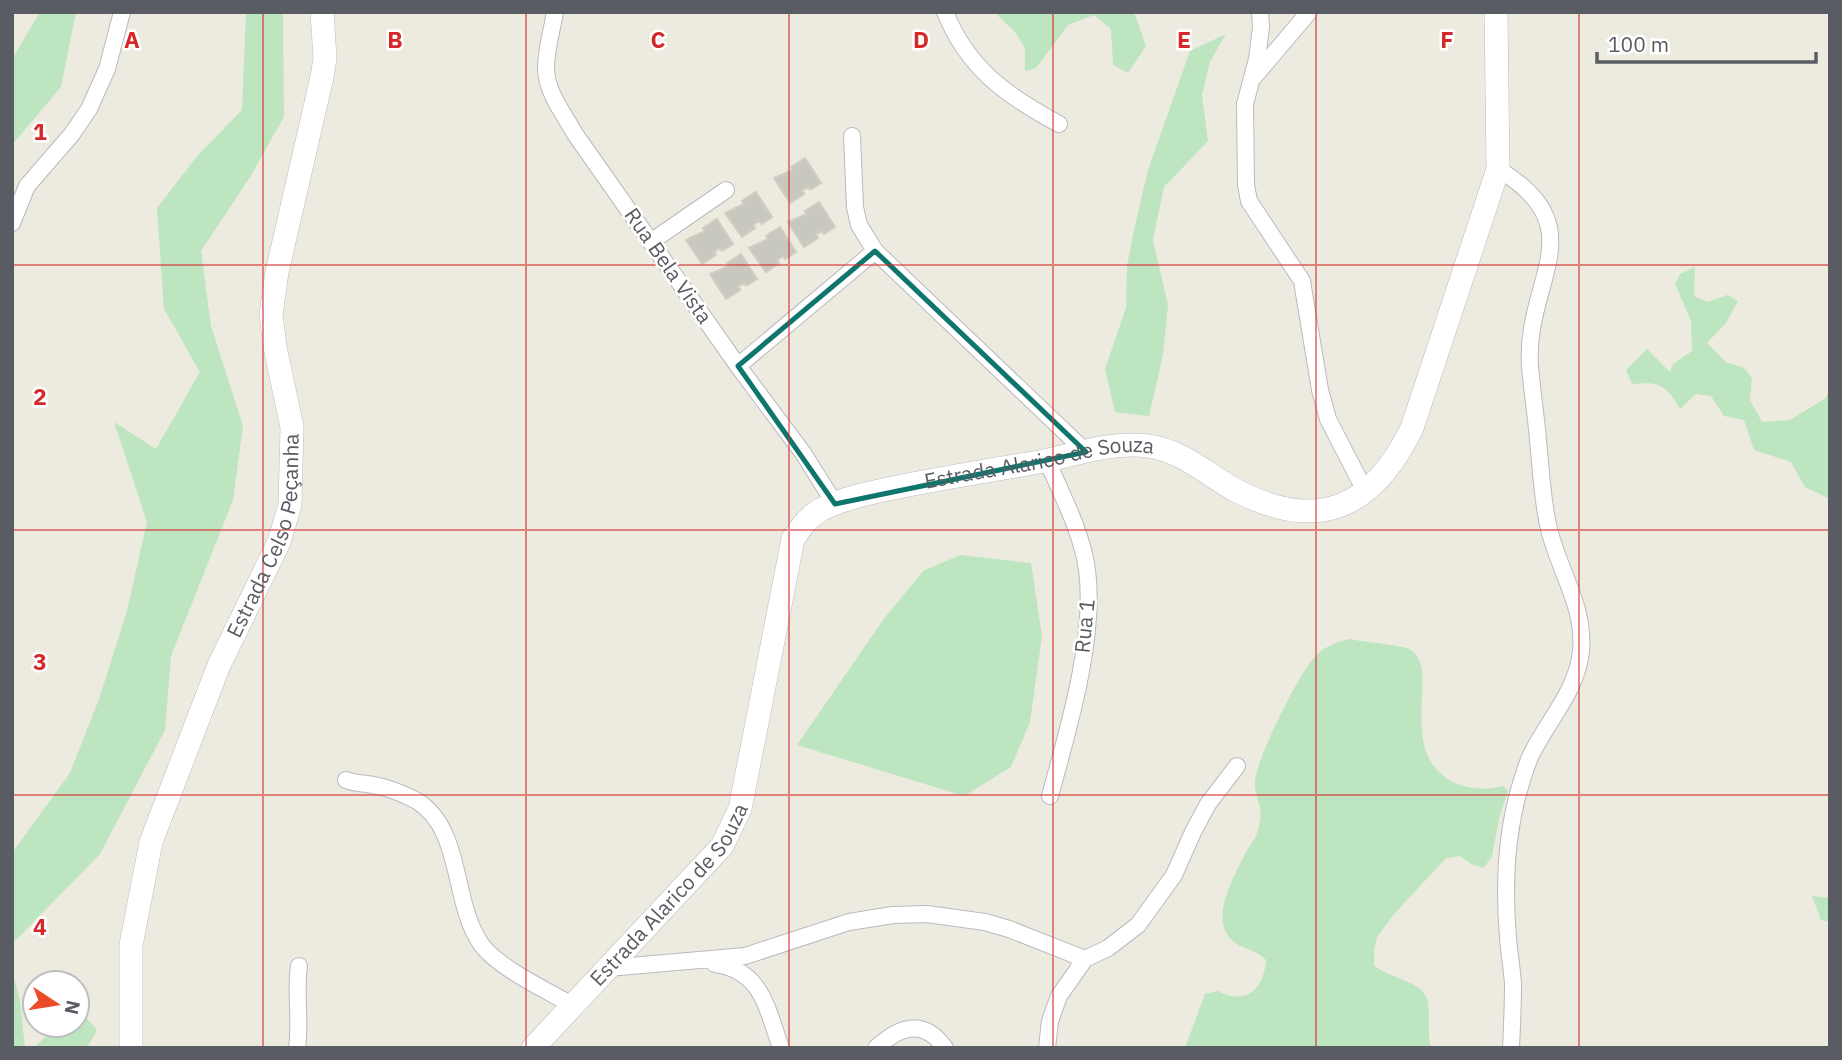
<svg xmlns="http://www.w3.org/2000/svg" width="1842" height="1060" font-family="'IBM Plex Sans',sans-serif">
<rect width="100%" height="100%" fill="#edebe0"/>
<!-- green -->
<path fill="#bce5c0" d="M 40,12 L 76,12 L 61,87 L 12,145 L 12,59 Z
M 246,12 L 283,12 L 284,117 L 250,177 L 201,251 L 211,326 L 243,426 L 233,500 L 171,656 L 165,730 L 100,854 L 12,944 L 12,853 L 70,773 L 99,699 L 127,611 L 147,522 L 114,422 L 156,449 L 200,372 L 164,309 L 157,208 L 198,155 L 242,110 Z
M 994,12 L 1134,12 L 1146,46 L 1128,73 L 1113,65 L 1111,29 L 1094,15 L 1068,25 L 1036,68 L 1025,71 L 1025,48 L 1015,32 Z
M 1226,34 L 1210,62 L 1202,95 L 1208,141 L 1164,187 L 1153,240 L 1168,305 L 1163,355 L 1149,416 L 1115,412 L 1105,369 L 1126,308 L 1127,265 L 1136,221 L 1148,170 L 1190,51 Z
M 1695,267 L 1694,296 L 1708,302 L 1727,295 L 1738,301 L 1726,323 L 1707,343 L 1726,362 L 1744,368 L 1752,378 L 1750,400 L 1762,422 L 1790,420 L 1826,398 L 1830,389 L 1830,499 L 1805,487 L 1791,462 L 1754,450 L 1744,420 L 1724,416 L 1711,396 L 1696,394 L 1680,409 C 1667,385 1659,381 1632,384 L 1626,370 L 1647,349 L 1670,372 L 1673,364 L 1692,351 L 1691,321 L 1675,284 L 1680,274 Z
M 960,555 L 1031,563 L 1042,636 L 1030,722 L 1011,767 L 964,796 L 797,745 L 883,620 L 923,571 Z
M 1350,639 C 1363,642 1401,645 1409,649 C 1444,667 1392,752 1455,783 C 1471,790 1487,790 1503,786 L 1508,791 L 1499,818 L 1492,857 L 1483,868 L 1471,864 L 1460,856 L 1446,858 L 1395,913 L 1377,937 L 1374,950 L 1374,965 C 1390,980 1424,980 1428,1002 C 1430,1017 1427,1033 1431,1048 L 1185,1048 L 1205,994 L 1218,991 C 1246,1006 1264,989 1266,960 C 1254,947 1232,949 1225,930 C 1216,908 1235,874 1245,854 C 1249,846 1255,840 1258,831 C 1265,806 1256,805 1255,784 C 1254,762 1298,676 1313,659 C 1323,647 1335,642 1350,639 Z
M 1812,896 L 1830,898 L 1830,922 L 1821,920 Z
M 12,969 L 20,1001 L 25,1048 L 12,1048 Z
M 77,1007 L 97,1030 L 87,1048 L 34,1048 L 57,1025 L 77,1025 Z"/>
<!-- building -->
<path fill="#c9c8c0" stroke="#d1cebf" stroke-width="2" d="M 805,158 L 821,183 L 810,190 L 808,187 L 802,191 L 804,194 L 790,203 L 774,178 L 793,170 L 791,167 Z
M 756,192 L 772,217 L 762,224 L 759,221 L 753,225 L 755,228 L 742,237 L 725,213 L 744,204 L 742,201 Z
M 819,202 L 835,227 L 824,234 L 822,231 L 816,234 L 818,238 L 804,247 L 788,222 L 807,214 L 805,211 Z
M 717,219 L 733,244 L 722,251 L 720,248 L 714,252 L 716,255 L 702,264 L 686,240 L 705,231 L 703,228 Z
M 780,227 L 796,252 L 785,259 L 783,256 L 777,260 L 779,263 L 766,272 L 749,248 L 768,239 L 766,236 Z
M 741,254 L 757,279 L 746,286 L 744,283 L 738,287 L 740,290 L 726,299 L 710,274 L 729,266 L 727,263 Z"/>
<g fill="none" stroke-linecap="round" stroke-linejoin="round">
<!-- street casing -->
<g stroke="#b8bac0" stroke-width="18">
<path id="street" d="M 555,12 C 552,30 546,50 546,68 C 546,92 564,114 575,134 L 738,366 L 803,453 L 835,504
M 945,12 C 968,69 1007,96 1059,124
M 1260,12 L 1261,27 L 1257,59 L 1245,104 L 1246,185 L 1249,201 L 1302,281 L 1320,390 L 1328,419 L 1365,491
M 1254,77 L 1309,12
M 852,136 L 855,207 L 859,225 L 875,251 L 1086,452
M 1498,169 C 1597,228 1524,281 1530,366 C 1532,391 1536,415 1538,440 C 1541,469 1542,500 1549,529 C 1559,571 1585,606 1581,651 C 1577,691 1548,720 1531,755 C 1526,765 1523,778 1519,790 C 1506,836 1504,889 1508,937 C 1509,953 1512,968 1513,984 C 1513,1005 1512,1027 1511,1048
M 12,223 L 27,186 L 72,134 L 89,109 L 107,69 L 122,12
M 652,241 L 726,190
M 738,366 L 875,251
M 1047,460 C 1062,496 1082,532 1087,570 C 1096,637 1068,730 1050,796
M 346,780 C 354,783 359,783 367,784 C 383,786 403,793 417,801 C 463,829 452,903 481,944 C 498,968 548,991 574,1006
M 715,964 C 762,970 767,1009 781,1048
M 608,968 L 745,956 L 849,922 L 893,915 L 927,914 L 985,922 L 1009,929 L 1085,959
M 297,1048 C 301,1020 295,993 299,966
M 876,1048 C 900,1026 924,1018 945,1048
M 1047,1048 L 1050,1021 L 1059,996 L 1085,959 L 1108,948 L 1138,925 L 1174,875 L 1193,832 L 1208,804 L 1237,766"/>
</g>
<!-- secondary casing -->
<g stroke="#b9bcc3" stroke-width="24">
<g id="secondary">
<path id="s1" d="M 131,1048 L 131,945 L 151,842 L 219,665 L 279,542 L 290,505 L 292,427 L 275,347 L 271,314 L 277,272 L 322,77 L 325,58 L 322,12"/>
<path id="s2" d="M 533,1048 L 722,846 L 740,809 L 793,539 C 801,527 809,516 822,509 C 844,498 870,493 893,488 C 942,478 991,470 1039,462 C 1075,455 1111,441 1148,446 C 1184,451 1207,475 1237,491 C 1319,533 1373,508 1412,428 L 1498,169 L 1496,12"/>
</g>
</g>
<!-- street -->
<use href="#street" stroke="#fff" stroke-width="16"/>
<!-- secondary -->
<use href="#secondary" stroke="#fff" stroke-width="23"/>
</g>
<!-- marked area -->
<path fill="none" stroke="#0f766e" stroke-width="5" stroke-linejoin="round" d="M 875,251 L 1086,452 L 835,504 L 738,366 Z"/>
<!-- grid -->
<path fill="none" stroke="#d62828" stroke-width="2" stroke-opacity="0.55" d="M 263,12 L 263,1048M 526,12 L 526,1048M 789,12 L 789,1048M 1053,12 L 1053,1048M 1316,12 L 1316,1048M 1579,12 L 1579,1048M 12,265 L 1830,265M 12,530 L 1830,530M 12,795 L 1830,795"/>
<g text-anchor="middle" stroke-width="5" stroke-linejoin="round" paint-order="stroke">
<!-- street labels -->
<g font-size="21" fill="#595c62" stroke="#fff">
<text transform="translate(668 266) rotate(55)" y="7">Rua Bela Vista</text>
<text dy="7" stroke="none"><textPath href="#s2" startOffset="858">Estrada Alarico de Souza</textPath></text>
<text dy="7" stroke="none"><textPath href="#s1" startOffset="537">Estrada Celso Peçanha</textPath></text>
<text transform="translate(1085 626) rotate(-84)" y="7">Rua 1</text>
<text dy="7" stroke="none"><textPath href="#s2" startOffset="206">Estrada Alarico de Souza</textPath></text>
</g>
</g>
<g font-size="23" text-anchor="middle" font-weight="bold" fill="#d62828" stroke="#fff" stroke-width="5" stroke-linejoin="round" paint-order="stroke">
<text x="132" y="48">A</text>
<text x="395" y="48">B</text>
<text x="658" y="48">C</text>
<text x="921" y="48">D</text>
<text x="1184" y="48">E</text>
<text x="1447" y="48">F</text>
<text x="40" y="140">1</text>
<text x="40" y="405">2</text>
<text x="40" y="670">3</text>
<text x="40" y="935">4</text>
</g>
<!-- border -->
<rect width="1842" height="1060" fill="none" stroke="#595c62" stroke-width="28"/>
<!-- north arrow -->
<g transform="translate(56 1004) rotate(102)"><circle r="33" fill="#ffffff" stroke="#bdbec0" stroke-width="2"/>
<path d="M0-5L12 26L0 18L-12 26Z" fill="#ec4b27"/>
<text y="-10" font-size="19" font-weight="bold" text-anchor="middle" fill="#595c62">N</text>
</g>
<!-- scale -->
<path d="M1597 52v10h219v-10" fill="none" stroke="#595c62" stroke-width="3.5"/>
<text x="1608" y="52" font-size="21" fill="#595c62" stroke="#ffffff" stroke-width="5" paint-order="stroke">100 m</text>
</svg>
